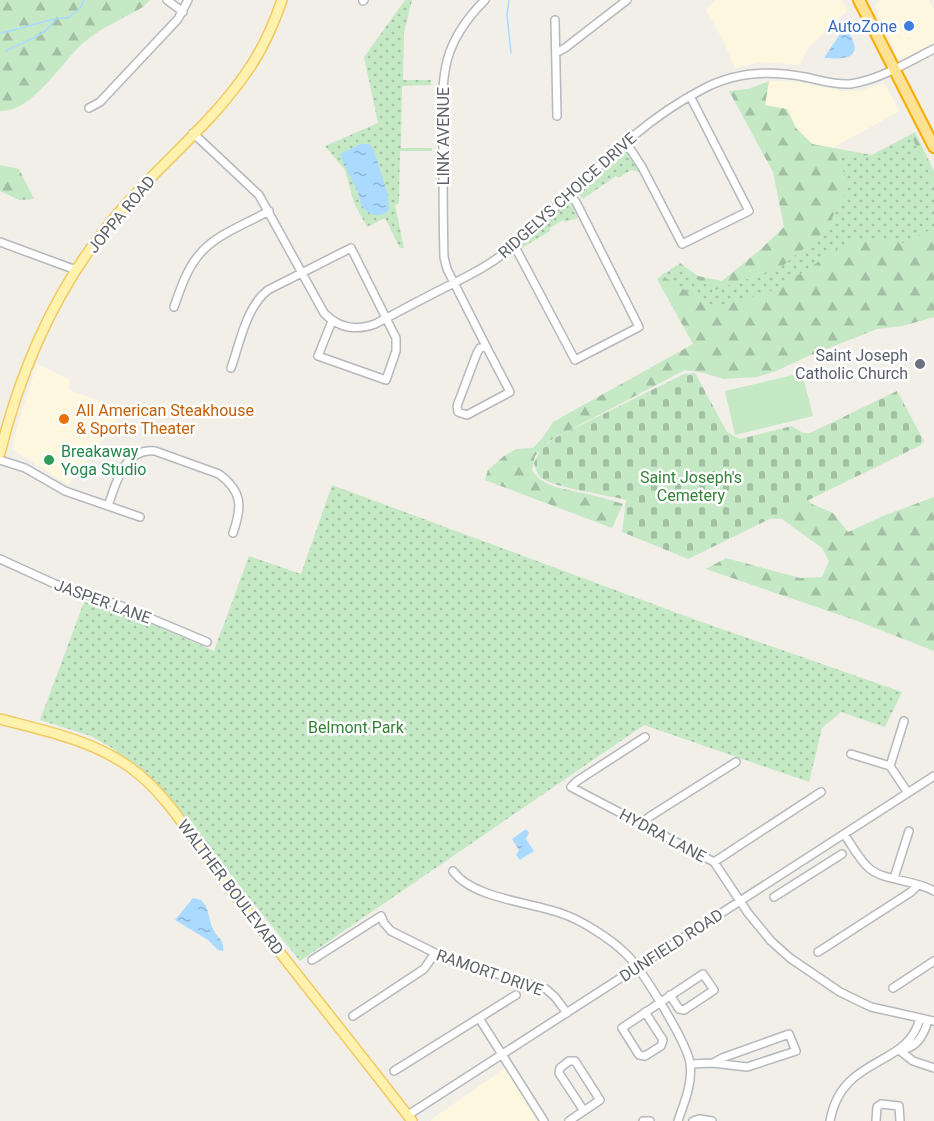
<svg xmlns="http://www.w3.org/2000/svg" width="934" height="1121" font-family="Roboto,sans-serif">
<defs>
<pattern id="forest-firs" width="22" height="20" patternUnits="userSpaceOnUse" patternTransform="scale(1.5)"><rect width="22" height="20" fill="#c5e8c5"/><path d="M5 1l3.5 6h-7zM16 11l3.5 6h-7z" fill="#a3c0a4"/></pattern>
<pattern id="cemetery-stones" width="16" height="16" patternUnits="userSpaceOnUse" patternTransform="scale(1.5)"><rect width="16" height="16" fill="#c5e8c5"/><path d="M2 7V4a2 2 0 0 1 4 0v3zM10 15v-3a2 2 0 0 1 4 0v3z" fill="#a3c0a4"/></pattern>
<pattern id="park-dots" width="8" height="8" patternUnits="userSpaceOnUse" patternTransform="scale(1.5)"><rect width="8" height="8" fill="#c5e8c5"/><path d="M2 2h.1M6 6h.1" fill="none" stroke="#a3c0a4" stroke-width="1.8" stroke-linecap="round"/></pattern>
<pattern id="water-ripples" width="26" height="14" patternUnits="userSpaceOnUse" patternTransform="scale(1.5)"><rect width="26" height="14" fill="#aadaff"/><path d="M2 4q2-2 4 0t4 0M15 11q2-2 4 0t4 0" fill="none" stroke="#8eb4d2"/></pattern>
</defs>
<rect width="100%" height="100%" fill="#f1efe8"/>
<!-- commercial -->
<path fill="#fef7e0" d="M 715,0 L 842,0 L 848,10 L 808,48 L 800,65 L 759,62 L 735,68 L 723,40 L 706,10 Z
M 881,0 L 929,0 L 934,9 L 934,43 L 899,60 L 874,6 Z
M 769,81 L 801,82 L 842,91 L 862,90 L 884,83 L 900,111 L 832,148 L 812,144 L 796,128 L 787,109 L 765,105 Z
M 37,364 L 70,380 L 69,390 L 125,410 L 68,485 L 12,449 L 18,423 Z
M 506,1067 L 538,1121 L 431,1121 L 431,1120 Z"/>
<!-- forest -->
<path fill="url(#forest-firs)" d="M 0,0 L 150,0 L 143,7 C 124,18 99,29 83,43 C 61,63 31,113 0,111 Z
M 769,81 L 765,105 L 787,109 L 796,128 L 812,144 L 872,155 L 915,132 L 934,171 L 934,317 L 902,326 L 877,329 L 806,357 L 776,371 L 757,377 L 723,379 L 704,373 L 685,370 L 549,441 L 535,456 L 532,470 C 544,490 571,489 591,495 C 602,497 613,501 623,504 L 612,528 L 485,480 L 488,470 L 504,456 L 516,449 L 533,448 L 544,436 L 553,422 L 693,344 L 657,279 L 680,263 L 698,276 L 722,281 L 761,249 L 784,227 L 773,172 L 729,91 L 748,89 Z
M 0,165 L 19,169 L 34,199 L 19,200 L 0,191 Z
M 794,487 L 812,504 L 833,513 L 848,532 L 883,516 L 934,497 L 934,651 L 860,622 L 706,569 L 726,558 L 800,578 L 822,577 L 829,561 L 822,548 L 782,519 L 761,518 Z"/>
<!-- cemetery -->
<path fill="url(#cemetery-stones)" d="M 695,373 L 727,432 L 740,439 L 792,426 L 803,433 L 810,433 L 897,391 L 924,441 L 921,445 L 688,559 L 622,532 L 626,500 C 608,495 557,488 543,479 C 537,475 536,469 534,463 L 541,449 L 553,439 L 684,374 Z"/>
<!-- park -->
<path fill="url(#park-dots)" d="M 405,0 L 412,0 L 404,33 L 403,80 L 431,80 L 431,85 L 402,86 L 401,148 L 432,148 L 432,151 L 400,151 L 399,204 L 395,205 L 404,248 L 400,248 L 385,218 L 367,227 L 354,203 L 345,170 L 325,146 L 378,123 L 364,57 Z
M 911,135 L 934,183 L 934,228 L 903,243 L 854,238 L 777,289 L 714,308 L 661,275 L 677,267 L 715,290 L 780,268 L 825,231 L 849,186 L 839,160 L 846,156 L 873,155 Z
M 621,150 L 626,151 L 639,172 L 631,170 L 618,178 L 616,176 L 583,199 L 577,192 Z
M 567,202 L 573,207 L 578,218 L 565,222 L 563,220 L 550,228 L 550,231 L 522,248 L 521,244 Z
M 332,485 L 696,620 L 902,692 L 885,727 L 841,712 L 822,728 L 809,782 L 644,725 L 300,961 L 156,782 L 112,748 L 91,736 L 40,720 L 84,602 L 145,621 L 214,651 L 249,556 L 301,574 Z"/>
<!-- pitch -->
<path fill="#c5e8c5" d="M 802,373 L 813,416 L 735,435 L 725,391 Z"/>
<!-- water -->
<path fill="url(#water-ripples)" d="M 844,32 L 849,33 C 865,60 844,59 824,58 L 840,34 Z
M 361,144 L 369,144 L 374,150 L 388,196 L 389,210 C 380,220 366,214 361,204 C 360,199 359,194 357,190 C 351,178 345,167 340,154 Z
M 526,829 L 529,833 L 526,839 L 534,851 L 520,860 L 516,855 L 519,850 L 512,839 Z
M 193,898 L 201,900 C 210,909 208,918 213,929 C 217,938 225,940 223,951 L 218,950 L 208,940 L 175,920 Z"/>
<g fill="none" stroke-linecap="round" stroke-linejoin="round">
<!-- stream -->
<path stroke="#aadaff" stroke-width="1.5" d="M 509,0 L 507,15 L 511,53
M 0,33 C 16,31 58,15 68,18 L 80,8 L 84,0
M 6,51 C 23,41 44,38 55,20"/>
<!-- minor casing -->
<g stroke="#b5b8bc" stroke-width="10">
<path id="minor" d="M 167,0 L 183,12
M 485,0 C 436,49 443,82 443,145 C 443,183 443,220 444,257 L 447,269 L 486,346
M 363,1 L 364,0
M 555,20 L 557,116
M 556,53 L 565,48 L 627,0
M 89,108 L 100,102 L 178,19 L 188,0
M 193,133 L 259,195 L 324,313 C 338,328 356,331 375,324 C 400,311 424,298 448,286 C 472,274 494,263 514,245 C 576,192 629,127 703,89 C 735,72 770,70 805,77 C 819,80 835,85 850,84 C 879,80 908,62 934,49
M 625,141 L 642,167 L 682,244 L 749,211 L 690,96
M 0,242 L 76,270
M 514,245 L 575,360 L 639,327 L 576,202 L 568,194
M 174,307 C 180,290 186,271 198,256 C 214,235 246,224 269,211
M 486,346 L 510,392 L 467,415 L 458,412 L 457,406 L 477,353 L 480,348 Z
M 231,368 C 240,343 246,307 268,290 L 351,248 L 396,338 L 396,351 L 386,380 L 318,356 L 332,321
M 0,460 L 25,468 L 65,491 L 140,517
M 108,506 C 116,483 124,448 155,451 L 219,474 C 243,492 242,507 233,533
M 0,559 L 55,584 L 119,605 L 207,642
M 645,737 L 577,781 L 571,787 L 714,862 L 748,913 L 771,941 L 790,958 L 840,992 L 871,1007 L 934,1021
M 851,754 L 890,766 L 908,793
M 890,766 L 904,721
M 643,823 L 649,817 L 736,762
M 844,834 C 852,845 859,860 870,869 C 885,881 916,880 934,891
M 714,862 L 821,792
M 453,871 C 473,899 532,902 563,914 C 581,920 611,939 625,953 C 641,967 687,1043 690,1063 C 693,1083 684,1103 678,1121
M 894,878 L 909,831
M 774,897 L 842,854
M 818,952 L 911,892 L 918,885
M 312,960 L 381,916 L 384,923 L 391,931 L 445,958 L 546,989 L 555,997 L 567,1013
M 893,988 L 934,961
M 645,1012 L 663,1040 L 661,1046 L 645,1056 L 639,1055 L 622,1028 L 703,974 L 714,990 L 684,1010 L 679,1009 L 670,995
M 353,1016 L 424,969 L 435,953
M 479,1018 L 544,1121
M 899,1050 C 916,1049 924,1036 928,1020
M 899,1050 L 913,1061 L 934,1068
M 691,1064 L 713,1063 L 722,1058 L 789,1034 L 796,1051 L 747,1067 L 713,1063
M 394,1071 L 516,995
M 408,1115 L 934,776
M 569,1121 L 600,1100 L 575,1061 L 569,1061 L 560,1068 L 559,1073 L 584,1111
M 643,1121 L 650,1121
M 693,1121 L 699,1119 L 712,1121
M 830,1121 C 842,1054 908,1069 920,1018
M 876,1121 L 877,1107 L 881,1104 L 899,1106 L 900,1121"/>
</g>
<!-- major casing -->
<g stroke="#f2c960" stroke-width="12">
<path id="major" d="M 0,453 C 21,368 58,285 114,218 C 155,168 210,126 246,73 C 262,51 273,26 282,0
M 0,719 C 46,731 92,740 131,768 C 169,796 193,840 221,877 C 284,959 349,1039 412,1121"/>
</g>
<!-- highway casing -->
<g stroke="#f9ab00" stroke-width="14">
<path id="highway" d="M 859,0 L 934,147"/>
</g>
<!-- minor -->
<use href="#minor" stroke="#fff" stroke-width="7"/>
<!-- major -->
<use href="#major" stroke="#fff2af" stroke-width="9"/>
<!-- highway -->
<use href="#highway" stroke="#fde293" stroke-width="10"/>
</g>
<!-- markers -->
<circle fill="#3f7fe0" stroke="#fff" stroke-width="2" cx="909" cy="26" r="6"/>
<circle fill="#6b7280" stroke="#fff" stroke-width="2" cx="920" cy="364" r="6"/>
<circle fill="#e8710a" stroke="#fff" stroke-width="2" cx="64" cy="419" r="6"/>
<circle fill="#2e9e5b" stroke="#fff" stroke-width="2" cx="49" cy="460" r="6"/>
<g text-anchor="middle" stroke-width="5" stroke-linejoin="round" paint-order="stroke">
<!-- shop labels -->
<g font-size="16" fill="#366cbe" stroke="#fff" text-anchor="end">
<text x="897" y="32">AutoZone</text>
</g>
<!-- street labels -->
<g font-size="16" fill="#5f6368" stroke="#fff">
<text transform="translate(443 136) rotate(-90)" y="6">LINK AVENUE</text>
<text transform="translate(567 195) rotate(-42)" y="6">RIDGELYS CHOICE DRIVE</text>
<text transform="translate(121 214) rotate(-50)" y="6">JOPPA ROAD</text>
<text transform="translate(103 601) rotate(20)" y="6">JASPER LANE</text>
<text transform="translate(663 835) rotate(28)" y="6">HYDRA LANE</text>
<text transform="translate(231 887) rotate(53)" y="6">WALTHER BOULEVARD</text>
<text transform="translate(671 945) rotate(-33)" y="6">DUNFIELD ROAD</text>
<text transform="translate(490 972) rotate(19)" y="6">RAMORT DRIVE</text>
</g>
<!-- worship labels -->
<g font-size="16" fill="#5b616d" stroke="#fff" text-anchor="end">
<text x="908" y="361">Saint Joseph<tspan x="908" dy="18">Catholic Church</tspan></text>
</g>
<!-- food labels -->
<g font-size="16" fill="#c56008" stroke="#fff" text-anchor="start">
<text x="76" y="416">All American Steakhouse<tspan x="76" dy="18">&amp; Sports Theater</tspan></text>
</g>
<!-- leisure labels -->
<g font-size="16" fill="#27864d" stroke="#fff" text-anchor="start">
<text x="61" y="457">Breakaway<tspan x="61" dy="18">Yoga Studio</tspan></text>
</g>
<!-- park labels -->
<g font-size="16" fill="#348238" stroke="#fff">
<text x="691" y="483">Saint Joseph's<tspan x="691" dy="18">Cemetery</tspan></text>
<text x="356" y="733">Belmont Park</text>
</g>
</g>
</svg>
